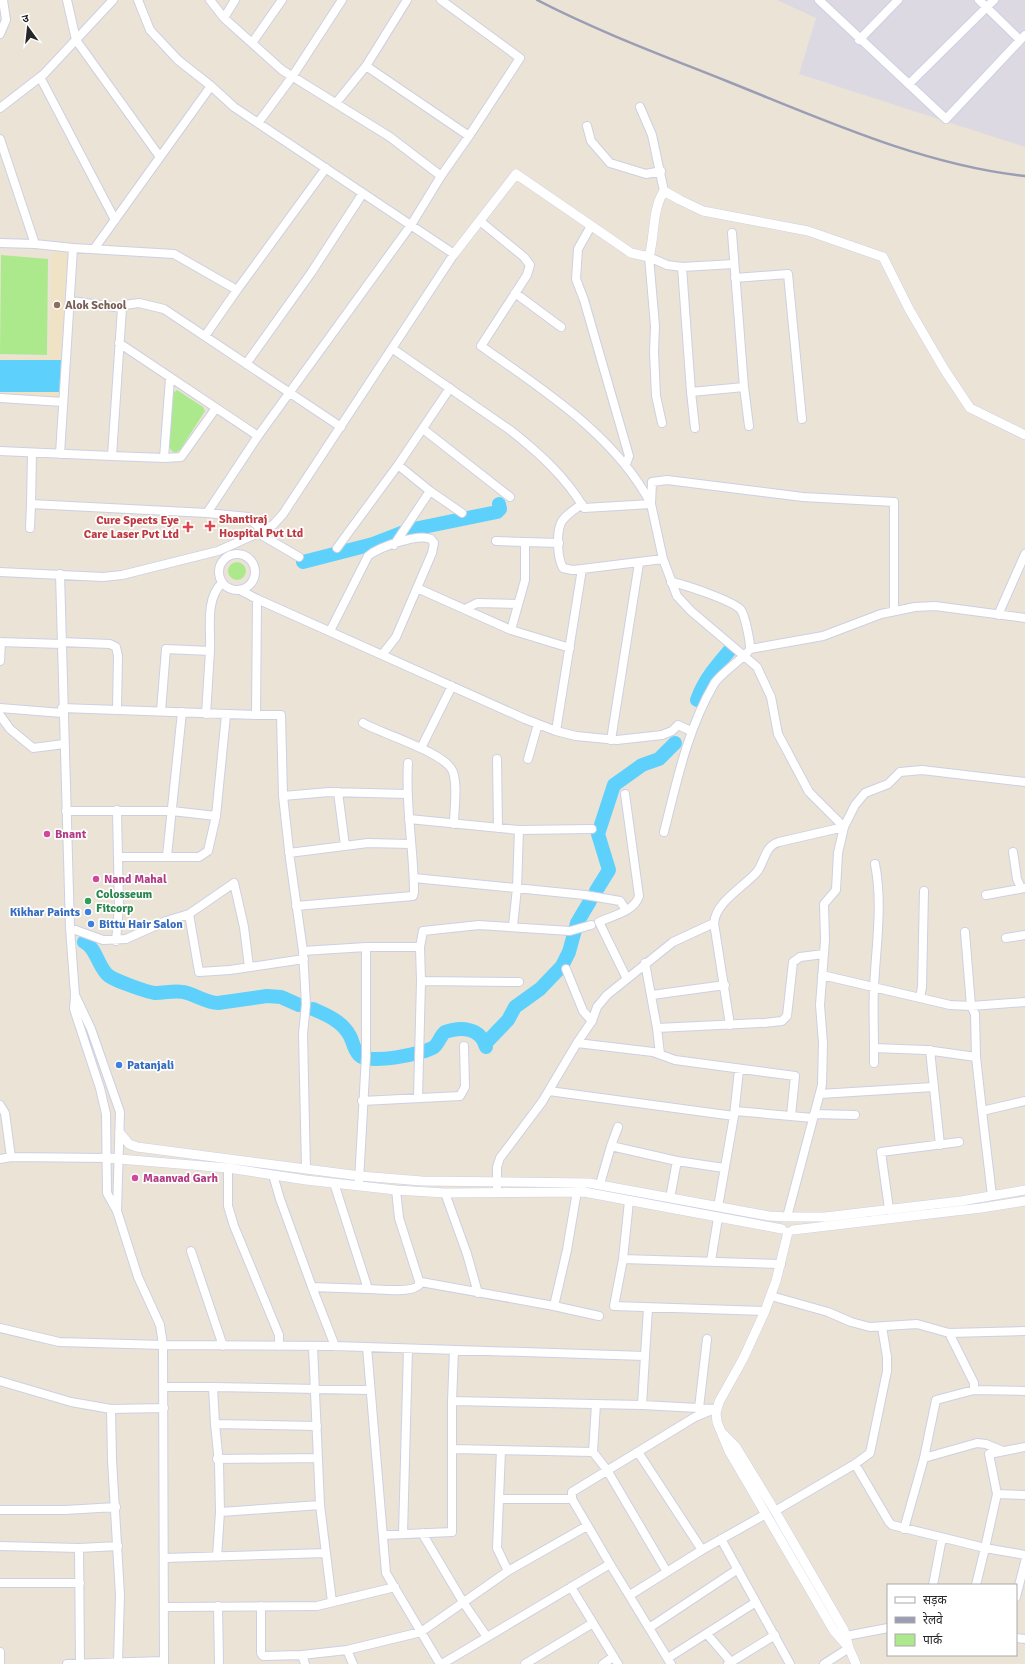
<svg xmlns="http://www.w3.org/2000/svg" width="1025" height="1664" font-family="Signika,'Noto Sans Devanagari',sans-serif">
<rect width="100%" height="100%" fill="#ece3d7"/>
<!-- industrial -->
<path fill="#dcd9e3" d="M 777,0 L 1025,0 L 1025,147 L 799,74 L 816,18 Z"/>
<!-- education -->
<path fill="#f0e2c4" d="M 52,252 L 68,254 L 59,399 L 0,395 L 0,357 L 48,357 Z"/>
<!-- green -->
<path fill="#ace98d" d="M 1,255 L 48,259 L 47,355 L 0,354 Z
M 177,390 L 203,407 L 205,411 L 180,450 L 175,453 L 172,451 L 169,447 L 173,393 Z
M228 571a9 9 0 1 1 18 0a9 9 0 1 1-18 0Z"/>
<!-- water -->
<path fill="#5dd1fb" d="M 0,360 L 61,360 L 60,392 L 0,392 Z"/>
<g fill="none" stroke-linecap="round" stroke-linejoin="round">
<!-- river -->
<path stroke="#5dd1fb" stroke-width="14" d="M 303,562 L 373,544 L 409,530 L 497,512 L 500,509 L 499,504
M 697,700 C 704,680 717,665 730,650
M 596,891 L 609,870 L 598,834 L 614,785 L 642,765 L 659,759 L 675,743
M 84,942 C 97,948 98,968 109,976 C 116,981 147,992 155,993 C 165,993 174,990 183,992 C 195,994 206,1003 218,1003 L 267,996 L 281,997 L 299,1005
M 313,1009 C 327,1015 342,1021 350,1036 C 353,1042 354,1050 359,1055 C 368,1065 424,1054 434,1047 C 439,1043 440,1036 445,1032 C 461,1026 481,1028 486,1047
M 485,1044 L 508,1020 L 515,1007 L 540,989 L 562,966 L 569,952 L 577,923 L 590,901"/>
<!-- minor casing -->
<g stroke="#ccd0e3" stroke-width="10">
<path id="minor" d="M 67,0 L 76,40 L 160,157
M 210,0 L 224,18 L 235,0
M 407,0 L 366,66 L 469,136 L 441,176
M 441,0 L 520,58 L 469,136
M 819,0 L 946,119 L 1025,35
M 979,0 L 1020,40
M 224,18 L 282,70 L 390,137 L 441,176 L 411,225 L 258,436
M 0,34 L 6,20 L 3,0
M 859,40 L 898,0
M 252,43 L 282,0
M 40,77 L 115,220
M 909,84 L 994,0
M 336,103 L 366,66
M 640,107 L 652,135 L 664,191
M 0,108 L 44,74 L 113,0
M 258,123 L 292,77 L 342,0
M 587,126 L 591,141 L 610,163 L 646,174 L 661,171
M 0,139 L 35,244 L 0,243
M 480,221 L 524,257 L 530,265 L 527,275 L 481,346 C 543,390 615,435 651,504 L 652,482 L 667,480 L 803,497 L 894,502 L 894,610
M 591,226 L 578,249 L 576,279 L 584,300 L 629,456 L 626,464
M 35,244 L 73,248
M 94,249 L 211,86
M 682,267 L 734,264
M 735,278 L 788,274 L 802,419
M 515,293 L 561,327
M 71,301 L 122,308
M 205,336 L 237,290
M 393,349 L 510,430 C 539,453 565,476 584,508 L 651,504 L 663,559 L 677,596 L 691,611 L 757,667 L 771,697 L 778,734 L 809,792 L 844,827
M 246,364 L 311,273 L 363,193
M 744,387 L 749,426
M 691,392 L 695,428
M 0,398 L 63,402
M 662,423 L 656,396 L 654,352 L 655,326 L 649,257 L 667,265 L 682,267 L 691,392 L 744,387 L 732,233
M 423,429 L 510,497
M 0,451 L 112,456 L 122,308 L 124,305 L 139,303 L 164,309 L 341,427
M 32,453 L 31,504 L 207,513 L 258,436 L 119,343
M 60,454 L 73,248 L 174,254 L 237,290 L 326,168
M 112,456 L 164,458 L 181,457 L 216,408
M 164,458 L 170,378
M 398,465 L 430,491 L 462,513
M 582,504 C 575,509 567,514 562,521 C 556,531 557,557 563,568 L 572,570 L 582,569 L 663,559
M 207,513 L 248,517 L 263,531
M 30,528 L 31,504
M 258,533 L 299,557
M 496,541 L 559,543
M 394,545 L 430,491
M 337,548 L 398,465 L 450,388
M219 572a18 18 0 1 1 36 0a18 18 0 1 1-36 0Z
M 0,572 L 103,577 L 122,575 L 218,551 L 263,531 L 273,525 L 283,514 L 454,254 L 234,107 L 211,86 L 178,60 L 150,30 L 138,0
M 60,574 L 70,928 L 75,995 L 74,1009 L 100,1088 L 106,1114 L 107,1193 L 117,1211 L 138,1277 L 160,1325 L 163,1345 L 164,1664
M 417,588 L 511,630 L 570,648
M 240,590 L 257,599 L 525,719 L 556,731 L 582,569
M 257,599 L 256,715 L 281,715 L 283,796 L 290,859 L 303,951 L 366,947 L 366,1056 L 359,1181
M 465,609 L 477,603 L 518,604
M 998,615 L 1025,554
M 511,630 L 525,580 L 525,543
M 330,631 L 368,556 C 379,547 418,533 431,539 L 434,543 L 432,553 L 396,637 L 382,655
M 0,642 L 62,644
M 61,642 L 110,644 L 116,647 L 118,656 L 117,709
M 750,649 L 823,636 L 881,614 L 915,607 L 935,606 L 1025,618
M 210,651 C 211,629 205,599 222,583
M 0,661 L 1,642
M 0,708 L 62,713
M 62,708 L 256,715
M 161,711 L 166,649 L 210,651 L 206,714
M 0,715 L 10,729 L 33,748 L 64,744
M 363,723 C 382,734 447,753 453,772 C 458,787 454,808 454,824
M 556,731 L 576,736 L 617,740 L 662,735 L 672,731 L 678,725 L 691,731
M 611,740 L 639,563
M 421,748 L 452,686
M 497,759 L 498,828
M 528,759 L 538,724
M 338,792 L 345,846
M 625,794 L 639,896 C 635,911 612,916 599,922 L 627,979
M 283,796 L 329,792 L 407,794
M 66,811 L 172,811 L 216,816
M 409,819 L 519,830 L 592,829
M 664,832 C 677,781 687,730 714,684 C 720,673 750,654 750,648 C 750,640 745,616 741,610 C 734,601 683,584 671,582
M 1013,852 L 1017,879 L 1021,888
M 289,853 L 368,843 L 410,844
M 167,856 L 182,712
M 119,857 L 199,857 L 208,851 L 216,816 L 226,715
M 875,864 C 883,904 876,946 874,987 C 873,1007 874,1028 874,1048 L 926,1050 L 976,1057
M 414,878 L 585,895 L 620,901 L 626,910
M 986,895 L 1025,888
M 296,906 L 413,896 L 414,892 C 414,849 405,807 408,763
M 189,914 L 199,972 L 230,970 L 304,959
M 714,923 L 673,942 L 607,995 L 597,1007 L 592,1021 L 577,1043 L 653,1052 L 675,1060 L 795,1076 L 791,1116
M 513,926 L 517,888 L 519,830
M 70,928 L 103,940 L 126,939 L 166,921 L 189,914 L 234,883 L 244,927 L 249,967
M 965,932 L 971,1006 L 975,1014 L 976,1057 L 982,1111 L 1025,1101
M 1006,938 L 1025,935
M 116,941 L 119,906 L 117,810
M 366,947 L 420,947
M 303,951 L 306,1004 L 303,1034 L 306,1169
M 645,963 L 657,1028 L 660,1054
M 566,969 L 583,1011 L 592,1021
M 822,975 L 950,1005 L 971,1006 L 1025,1002
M 421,981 L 519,982
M 75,995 L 91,1029 L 120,1112 L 117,1211
M 652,995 L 725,985
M 920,998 L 922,987 L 924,891
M 764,1023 L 782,1021 L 787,1016 L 793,962 L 800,957 L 824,954
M 730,1025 L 714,923 C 716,902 742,888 756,873 C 765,863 764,846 779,842 L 844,827
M 657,1028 L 760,1023
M 930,1050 L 940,1145
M 874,1063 L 874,1048
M 549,1091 L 734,1116
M 820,1094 L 933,1087
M 418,1098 L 421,981 L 420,947 L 423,931 L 479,925 L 570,931 L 591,925
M 362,1101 L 460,1096 L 465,1087 L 464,1046
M 0,1105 L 5,1113 L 11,1157
M 735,1111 L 813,1118
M 982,1111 L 992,1196
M 814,1114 L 855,1115
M 611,1146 L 618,1127
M 0,1159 L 11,1157 L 107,1158
M 228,1168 L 228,1206 L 234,1226 L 279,1335 L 279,1346
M 273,1175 L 280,1199 L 312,1287
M 334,1183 L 368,1289 L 312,1287 L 335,1346
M 600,1184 L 611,1146 L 677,1161 L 724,1168
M 497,1192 L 497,1167 L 500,1158 L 542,1102 L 577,1043
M 445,1193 L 467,1254 L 478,1293
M 670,1198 L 677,1161
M 629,1201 L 623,1259 L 614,1306 L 765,1311
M 718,1207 L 734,1116 L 739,1070
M 889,1209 L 881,1152 L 959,1142
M 787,1217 L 822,1085 L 823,1043 L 820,1005 L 825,940 L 824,904 L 836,890 L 838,853 L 844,827 L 855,805 L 865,793 L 888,784 L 900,772 L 922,770 L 1025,782
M 191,1251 L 223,1346
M 623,1259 L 781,1264
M 711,1261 L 718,1218
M 421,1282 L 554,1306 L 599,1316
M 368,1289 C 380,1289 413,1294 420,1284 L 399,1218 L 396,1190
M 771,1296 L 828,1312 L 851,1322 L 870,1327 L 917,1324 L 949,1333 L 1025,1331
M 554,1306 L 567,1250 L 577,1191
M 0,1328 L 59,1342 L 163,1345 L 335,1346 L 645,1356 L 642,1405
M 949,1333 L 974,1383 L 974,1390
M 313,1347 L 320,1505 L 332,1602
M 367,1347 L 386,1573 L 440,1664
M 454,1351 L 452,1401 L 642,1405 L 717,1409
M 645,1356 L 648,1308
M 0,1381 L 71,1402 L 111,1409 L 164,1408
M 163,1387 L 213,1387
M 596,1404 L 593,1452 L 607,1470 L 667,1572
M 699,1408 L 707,1339
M 111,1409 L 112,1460 L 120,1595 L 118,1662
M 215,1424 L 219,1463 L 220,1512 L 217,1557
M 317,1426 L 215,1424 L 213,1387 L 370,1390
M 1025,1447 L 989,1454 L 997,1494 L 985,1548 L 1025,1555
M 453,1449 L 593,1452
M 501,1450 L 497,1548 L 508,1571 L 587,1526
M 638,1452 L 702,1550
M 924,1458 L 977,1443 L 986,1444 L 1003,1451
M 217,1459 L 318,1458
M 855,1464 L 889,1522 L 892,1525 L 985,1548 L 976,1585
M 997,1494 L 1025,1495
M 499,1499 L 572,1499
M 0,1510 L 65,1510 L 116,1507
M 775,1511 L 855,1464 L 870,1453 L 887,1371 L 887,1357 L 882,1327
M 220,1512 L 320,1505
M 904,1529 L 924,1458 L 936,1400 L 974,1390 L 1025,1391
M 422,1533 L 463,1602 L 487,1637
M 403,1534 L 408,1349
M 383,1535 L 452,1532 L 452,1401
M 721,1539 L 790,1664
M 0,1546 L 79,1548 L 118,1546
M 79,1548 L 80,1664
M 164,1558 L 326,1553
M 610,1564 L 572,1499 L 572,1492 L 695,1417 L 712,1410
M 0,1583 L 80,1583
M 933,1585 L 942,1538
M 630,1595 L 702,1550 L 766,1514
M 1016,1597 L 1025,1562
M 218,1606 L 219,1664
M 261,1606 L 261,1653 L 263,1656 L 302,1655
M 164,1607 L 317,1606 L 395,1587
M 593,1623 L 618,1664
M 649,1628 L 738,1569
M 707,1634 L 731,1662
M 846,1636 L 888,1628
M 1016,1638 L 1025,1639
M 347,1650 L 353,1664
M 0,1652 L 0,1664
M 668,1658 L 756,1602
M 67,1664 L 164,1661
M 305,1664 L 302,1655 L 347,1650 L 421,1632 L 508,1571
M 442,1664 L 610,1564 L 671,1664
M 525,1664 L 593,1623 L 571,1587
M 603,1664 L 613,1657
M 728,1664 L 775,1635
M 824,1664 L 849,1648"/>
</g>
<!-- tertiary casing -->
<g stroke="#ccd0e3" stroke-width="10">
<path id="tertiary" d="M 454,254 L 516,174 L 631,253 L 649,257 C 655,236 652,209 664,191 L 680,200 L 703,211 L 808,231 L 883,257 L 909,309 L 944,369 L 970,408 L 1025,435
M 120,1133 L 129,1144 L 137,1147 L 360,1176 L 422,1181 L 589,1183 L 769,1216 L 787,1217
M 107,1158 L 228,1168 L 306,1180 L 396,1190 L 445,1193 L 584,1192 L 782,1229
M 790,1217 L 825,1217 L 961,1201 L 1025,1190
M 793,1230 L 981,1208 L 1025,1201
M 788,1232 L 776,1281 L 765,1311 L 743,1359 L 719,1402 L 716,1413 L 717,1422 L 729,1451 L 834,1631 L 849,1648
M 723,1434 L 736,1447 L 775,1511 L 844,1630 L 849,1648 L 856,1664"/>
</g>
<!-- minor -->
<use href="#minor" stroke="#fff" stroke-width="8"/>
<!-- tertiary -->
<use href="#tertiary" stroke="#fff" stroke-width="9"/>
<!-- rail -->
<path stroke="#9a9db4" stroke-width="2.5" d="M 537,0 C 599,32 664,56 729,82 C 824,120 923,165 1025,176"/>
</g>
<!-- markers -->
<circle fill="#8d6e63" stroke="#fff" stroke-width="1.5" cx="57" cy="305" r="4"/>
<g fill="#e0444e" stroke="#fff" stroke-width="1.5">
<path d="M208 520h4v4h4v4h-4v4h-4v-4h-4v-4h4z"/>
<path d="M186 521h4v4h4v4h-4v4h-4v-4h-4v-4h4z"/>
</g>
<g fill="#d1479c" stroke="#fff" stroke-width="1.5">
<circle cx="47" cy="834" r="4"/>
<circle cx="96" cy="879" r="4"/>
<circle cx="135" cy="1178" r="4"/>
</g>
<circle fill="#2e9e5b" stroke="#fff" stroke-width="1.5" cx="88" cy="901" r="4"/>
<g fill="#3f7fe0" stroke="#fff" stroke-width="1.5">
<circle cx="88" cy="912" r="4"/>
<circle cx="91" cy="924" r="4"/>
<circle cx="119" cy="1065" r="4"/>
</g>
<g text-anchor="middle" stroke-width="3.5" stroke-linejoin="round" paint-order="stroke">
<!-- education labels -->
<g font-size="12" font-weight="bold" fill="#785e54" stroke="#fff" text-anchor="start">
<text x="65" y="309">Alok School</text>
</g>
<!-- health labels -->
<g font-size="12" font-weight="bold" fill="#be3a42" stroke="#fff" text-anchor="start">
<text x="219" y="523">Shantiraj<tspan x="219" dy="14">Hospital Pvt Ltd</tspan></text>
<text x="179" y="524" text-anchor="end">Cure Spects Eye<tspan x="179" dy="14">Care Laser Pvt Ltd</tspan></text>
</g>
<!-- hotel labels -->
<g font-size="12" font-weight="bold" fill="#b23c85" stroke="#fff" text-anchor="start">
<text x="55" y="838">Bnant</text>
<text x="104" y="883">Nand Mahal</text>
<text x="143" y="1182">Maanvad Garh</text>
</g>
<!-- leisure labels -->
<g font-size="12" font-weight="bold" fill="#27864d" stroke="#fff" text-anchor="start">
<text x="96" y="898">Colosseum<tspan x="96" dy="14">Fitcorp</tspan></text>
</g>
<!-- shop labels -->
<g font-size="12" font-weight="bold" fill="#366cbe" stroke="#fff" text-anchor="start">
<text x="80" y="916" text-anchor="end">Kikhar Paints</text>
<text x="99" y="928">Bittu Hair Salon</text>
<text x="127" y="1069">Patanjali</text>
</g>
</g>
<!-- legend -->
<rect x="887" y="1584" width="130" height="72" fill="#ffffff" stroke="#a9a9a9"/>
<rect x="895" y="1597" width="20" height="6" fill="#ffffff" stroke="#a9a9a9"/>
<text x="923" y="1604" font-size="12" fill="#272727">सड़क</text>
<rect x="895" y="1617" width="20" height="6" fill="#9a9db4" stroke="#a9a9a9"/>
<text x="923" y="1624" font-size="12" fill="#272727">रेलवे</text>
<rect x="895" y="1634" width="20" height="12" fill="#ace98d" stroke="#a9a9a9"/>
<text x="923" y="1644" font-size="12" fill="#272727">पार्क</text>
<!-- north arrow -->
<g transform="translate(28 28) rotate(345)" stroke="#ffffff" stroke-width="3" paint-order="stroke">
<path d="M0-3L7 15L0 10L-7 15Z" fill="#272727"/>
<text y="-6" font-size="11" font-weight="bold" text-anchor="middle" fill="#272727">उ</text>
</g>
</svg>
